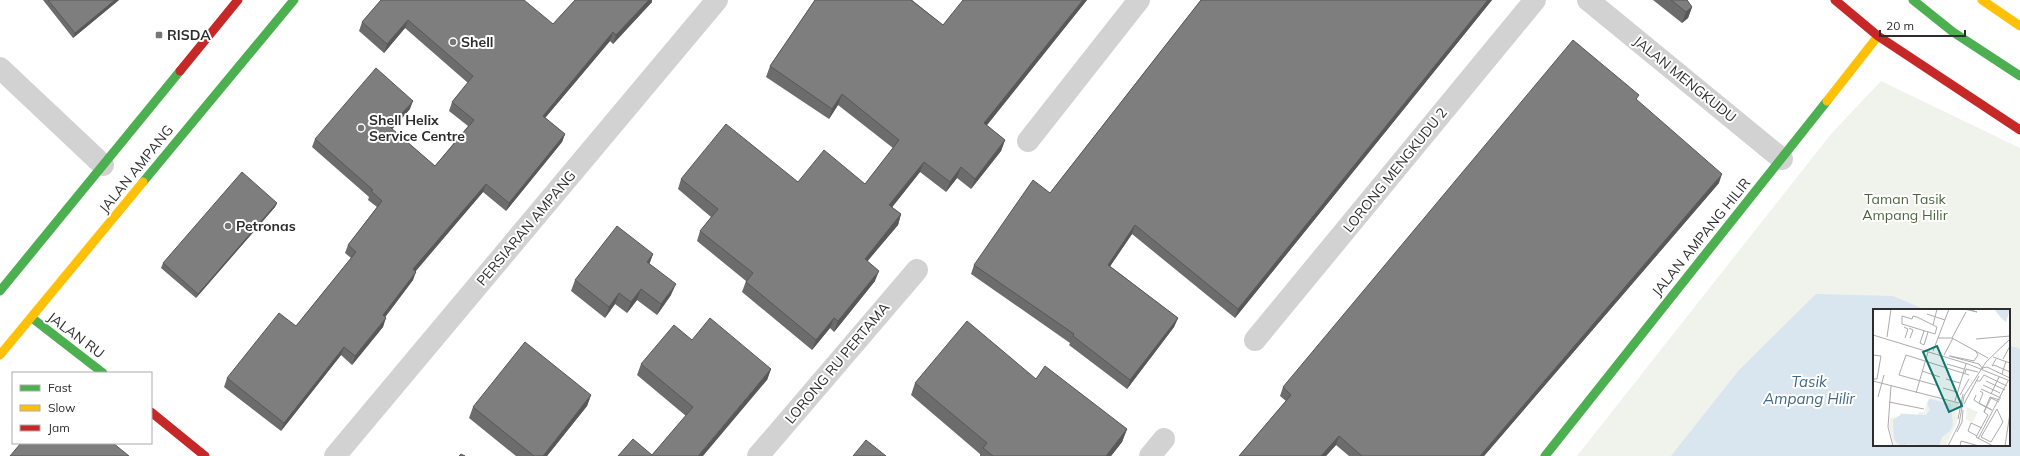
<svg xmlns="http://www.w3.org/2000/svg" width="2020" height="456" font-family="Mulish,sans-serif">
<rect width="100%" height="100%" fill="#fff"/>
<!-- green -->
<path fill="#eff3ec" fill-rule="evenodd" d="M 1881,81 L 2020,148 L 2020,456 L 1577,456 L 1831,134 ZM 1874,310 L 2009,310 L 2009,445 L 1874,445 Z"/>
<!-- water -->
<path fill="#d9e5ef" d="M 1816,294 L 1893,296 L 1926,310 L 1874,310 L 1874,445 L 2009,445 L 2009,345 L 2020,349 L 2020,456 L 1671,456 L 1739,370 Z"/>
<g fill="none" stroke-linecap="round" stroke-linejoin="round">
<!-- street -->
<path stroke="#d2d2d2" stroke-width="22" d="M 1588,0 L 1782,159
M 0,68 L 103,165
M 1028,141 L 1139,0
M 1255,340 L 1535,0
M 335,456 L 717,0
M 758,456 L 917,270
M 1150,456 L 1164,439"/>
<!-- fast -->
<path stroke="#4caf50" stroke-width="9" d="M 1913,0 L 1953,32 L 2020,76
M 143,182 L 294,0
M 0,291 L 180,71
M 32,318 L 103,373
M 1545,456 L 1827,101"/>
<!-- slow -->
<path stroke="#ffc107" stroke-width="9" d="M 1982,0 L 2020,26
M 1827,101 L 1878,36
M 0,355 L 143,182"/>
<!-- jam -->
<path stroke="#c62828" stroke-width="9" d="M 1835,0 L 1878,36 L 2020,130
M 180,71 L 238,0
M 151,412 L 205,456"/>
</g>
<!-- wall -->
<path fill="#6c6c6c" d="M 43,0 L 119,0 L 73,38 Z
M 381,0 L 553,24 L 575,0 L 652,0 L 652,2 L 613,44 L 610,41 L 545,118 L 565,134 L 562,142 L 506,211 L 483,192 L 415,271 L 413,280 L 385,317 L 383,327 L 352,365 L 341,355 L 281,431 L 224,387 L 227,378 L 296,326 L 351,258 L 345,253 L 348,245 L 377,207 L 368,200 L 369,197 L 312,147 L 315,139 L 410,109 L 392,129 L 435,166 L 468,126 L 449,111 L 452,102 L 468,83 L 405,28 L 384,53 L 359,31 L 362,22 Z
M 815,0 L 912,0 L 943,25 L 1087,0 L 986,125 L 1005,140 L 1001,151 L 971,189 L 957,178 L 946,192 L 920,172 L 892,207 L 901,214 L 898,225 L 867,261 L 875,281 L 834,332 L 830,328 L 812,350 L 742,292 L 746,281 L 697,241 L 700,231 L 711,217 L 678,189 L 681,179 L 865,184 L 893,148 L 838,105 L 829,119 L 766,77 L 770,66 Z
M 1201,0 L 1492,0 L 1235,318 L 1132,234 L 1110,266 L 1178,318 L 1174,327 L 1127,389 L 1069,345 L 1070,343 L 971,274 L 974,265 L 1050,193 Z
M 1653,0 L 1687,0 L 1692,7 L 1688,18 L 1682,23 Z
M 1637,100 L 1719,183 L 1484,456 L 1349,456 L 1336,445 L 1326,456 L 1239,456 L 1286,401 L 1280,396 L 1283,387 Z
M 277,203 L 275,207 L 196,298 L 161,268 L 163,263 Z
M 653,254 L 649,264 L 671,295 L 657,315 L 637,300 L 627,313 L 615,304 L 605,318 L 571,291 L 575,280 Z
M 692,340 L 771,369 L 767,380 L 652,455 L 686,416 L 637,375 L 641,364 Z
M 1036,379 L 1127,429 L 1122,442 L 1111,456 L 980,456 L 980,454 L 911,395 L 915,383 Z
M 591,395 L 587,406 L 547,456 L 516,456 L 469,418 L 473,407 Z"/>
<!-- shaded-wall -->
<path fill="#585858" d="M 115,0 L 119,0 L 73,38 L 75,33 Z
M 649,0 L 652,0 L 652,2 L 613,44 L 616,35 Z
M 1083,0 L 1087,0 L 980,134 L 984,123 Z
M 1488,0 L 1492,0 L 1235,318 L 1238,309 Z
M 1692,7 L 1688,18 L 1682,23 L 1686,12 Z
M 408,20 L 405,28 L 384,53 L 387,44 Z
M 613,32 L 610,41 L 540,124 L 543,116 Z
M 842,94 L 838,105 L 829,119 L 832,109 Z
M 413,101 L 410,109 L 387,135 L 390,127 Z
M 565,134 L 562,142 L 506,211 L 509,203 Z
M 1005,140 L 1001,151 L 971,189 L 975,179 Z
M 924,162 L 920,172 L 886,215 L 889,205 Z
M 961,167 L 957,178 L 946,192 L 950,182 Z
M 1722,174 L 1719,183 L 1484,456 L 1480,456 Z
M 486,184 L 483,192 L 410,278 L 413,269 Z
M 277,203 L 275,207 L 196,298 L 198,294 Z
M 901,214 L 898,225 L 861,269 L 865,259 Z
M 1135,225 L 1132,234 L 1105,274 L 1108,265 Z
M 653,254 L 649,265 L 647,262 Z
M 879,271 L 875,281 L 834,332 L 838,321 Z
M 416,272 L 413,280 L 380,324 L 383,315 Z
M 676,284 L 671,295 L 657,315 L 661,304 Z
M 641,289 L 637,300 L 627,313 L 631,302 Z
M 619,293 L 615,304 L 605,318 L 609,307 Z
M 386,318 L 383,327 L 352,365 L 355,356 Z
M 834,318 L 830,328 L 812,350 L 816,340 Z
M 1178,318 L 1174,327 L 1127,389 L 1130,380 Z
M 344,347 L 341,355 L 281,431 L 284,423 Z
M 771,369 L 767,380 L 703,456 L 698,456 Z
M 591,395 L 587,406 L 547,456 L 543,456 Z
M 1127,429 L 1122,442 L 1111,456 L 1106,456 Z
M 1339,436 L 1336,445 L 1326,456 L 1321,456 Z"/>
<!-- building -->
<path fill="#7e7e7e" stroke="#585858" d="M 48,0 L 115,0 L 75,33 Z
M 381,0 L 524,0 L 553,24 L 575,0 L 649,0 L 616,35 L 613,32 L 543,116 L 565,134 L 509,203 L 486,184 L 413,269 L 416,272 L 383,315 L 386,318 L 355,356 L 344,347 L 284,423 L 227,378 L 279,313 L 296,326 L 356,252 L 348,245 L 382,201 L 371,191 L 373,190 L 315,139 L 376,68 L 413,101 L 390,127 L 435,166 L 474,120 L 452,102 L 473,76 L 408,20 L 387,44 L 362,22 Z
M 815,0 L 911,0 L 943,25 L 963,0 L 1083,0 L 984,123 L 1005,140 L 975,179 L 961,167 L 950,182 L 924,162 L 889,205 L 901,214 L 865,259 L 879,271 L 838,321 L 834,318 L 816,340 L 746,282 L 753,273 L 700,231 L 718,209 L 681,179 L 726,124 L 798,182 L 824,150 L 865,184 L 899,140 L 842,94 L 832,109 L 770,66 Z
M 1201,0 L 1488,0 L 1238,309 L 1135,225 L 1108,265 L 1178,318 L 1130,380 L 1073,336 L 1074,334 L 974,265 L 1033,180 L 1050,193 Z
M 1671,0 L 1687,0 L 1692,7 L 1686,12 Z
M 1573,40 L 1639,95 L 1636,99 L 1722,174 L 1480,456 L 1362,456 L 1339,436 L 1321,456 L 1239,456 L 1291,395 L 1283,387 Z
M 242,172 L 277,203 L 198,294 L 163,263 Z
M 617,226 L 653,254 L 647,262 L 676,284 L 661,304 L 641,289 L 631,302 L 619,293 L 609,307 L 575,280 Z
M 710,318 L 771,369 L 698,456 L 618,456 L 633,439 L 652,455 L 693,407 L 641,364 L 674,325 L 692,340 Z
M 967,321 L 1036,379 L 1045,366 L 1127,429 L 1106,456 L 993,456 L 983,448 L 987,443 L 915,383 Z
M 525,342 L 591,395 L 543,456 L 534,456 L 473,407 Z
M 866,440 L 886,456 L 853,456 Z
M 21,443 L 113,443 L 129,456 L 10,456 Z
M 461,454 L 465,456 L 459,456 Z"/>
<!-- markers -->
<g fill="#767676" stroke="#fff" stroke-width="1.5">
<rect x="155" y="31" width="8" height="8" rx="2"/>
<circle cx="453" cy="42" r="4"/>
<circle cx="361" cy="128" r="4"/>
<circle cx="228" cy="226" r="4"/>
</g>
<g text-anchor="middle" stroke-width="4" stroke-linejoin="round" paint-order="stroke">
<!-- poi labels -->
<g font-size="14" font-weight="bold" fill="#2d2d2d" stroke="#fff" text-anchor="start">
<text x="167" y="40">RISDA</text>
<text x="461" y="47">Shell</text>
<text x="369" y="125">Shell Helix<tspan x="369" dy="16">Service Centre</tspan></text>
<text x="236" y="231">Petronas</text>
</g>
<!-- street labels -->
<g font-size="14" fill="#2d2d2d" stroke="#fff">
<text transform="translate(1685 79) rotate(39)" y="5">JALAN MENGKUDU</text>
<text transform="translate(136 169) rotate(-51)" y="5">JALAN AMPANG</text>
<text transform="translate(1395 170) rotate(-51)" y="5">LORONG MENGKUDU 2</text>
<text transform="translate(526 228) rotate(-50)" y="5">PERSIARAN AMPANG</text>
<text transform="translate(1701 237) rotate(-51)" y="5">JALAN AMPANG HILIR</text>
<text transform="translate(76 335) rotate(37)" y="5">JALAN RU</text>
<text transform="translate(837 363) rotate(-50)" y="5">LORONG RU PERTAMA</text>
</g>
<!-- park labels -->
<g font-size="14" fill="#4e653f" stroke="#fff">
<text x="1905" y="204">Taman Tasik<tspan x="1905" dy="16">Ampang Hilir</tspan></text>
</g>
<!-- water labels -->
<g font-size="15" font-style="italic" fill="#426888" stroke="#fff">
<text x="1809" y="387">Tasik<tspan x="1809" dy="17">Ampang Hilir</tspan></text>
</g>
</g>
<!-- overview -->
<g transform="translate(1873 309)">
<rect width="137" height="137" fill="#fff"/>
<path d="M 56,88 L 85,94 L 84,113 L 73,137 L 21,137 L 16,117 L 17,109 L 27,107 L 27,104 L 45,106 L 46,103 L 51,103 ZM 94,98 L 105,103 L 99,114 L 93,110 Z" fill="#eff3ec"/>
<path d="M 121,0 L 137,0 L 133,13 L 129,10 ZM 57,90 L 78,95 L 80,115 L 77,122 L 69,128 L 66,137 L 34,135 L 29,137 L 24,134 L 21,130 L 20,111 L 29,105 L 53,106 L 57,101 L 54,94 Z" fill="#d9e5ef"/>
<path fill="none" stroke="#ababab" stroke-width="1" d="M 91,0 L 104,3 L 95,0M 54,5 L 72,11M 29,7 L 39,10 L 40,7 L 44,8 L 64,18 L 62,25 L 29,15 ZM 60,16 L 64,0M 31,18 L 35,20 L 32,29M 36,19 L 40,21 L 37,29M 51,22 L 47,34 L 51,36 L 55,23M 0,26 L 95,55 L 137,72M 14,28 L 18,0M 65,29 L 79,29 L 115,49M 79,29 L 93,3M 103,30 L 137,27M 60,42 L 76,0M 0,46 L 8,47 L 4,70 L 0,70M 71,46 L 80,29M 76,47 L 106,55 L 110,60M 77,47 L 101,52 L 105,46 L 102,41M 120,48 L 137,54M 123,50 L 119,57 L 121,56 L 137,63M 130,50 L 137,37M 74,55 L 91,60M 109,59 L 114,58 L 137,69M 49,62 L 67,68M 92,64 L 93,60 L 105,63M 129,65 L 133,52M 73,70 L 87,74M 0,72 L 86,94M 104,72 L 107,72 L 111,66 L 134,77M 113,72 L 132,81M 110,76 L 127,84M 18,77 L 15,118 L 20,137M 66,77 L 26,66 L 33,46 L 96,66M 70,79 L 84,83M 108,80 L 128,89M 43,84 L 55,43M 118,85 L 126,68M 87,86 L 96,70M 103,86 L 101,91 L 107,95 L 119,101 L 106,94M 5,88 L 11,66M 82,92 L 93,55M 16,93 L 51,100M 126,93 L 118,89 L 111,103 L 117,88 L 127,91M 106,94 L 110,84 L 107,82M 91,95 L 106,67M 124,100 L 130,113 L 118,133 L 108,128 ZM 111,103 L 115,106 L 103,128 L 120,137M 85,110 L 90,85M 84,123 L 89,113 L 90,101M 104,127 L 95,122 L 98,114 L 109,119M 105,130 L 135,72M 75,137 L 86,115 L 91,87 L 113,53 L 137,30M 87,137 L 88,132 L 106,137M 132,137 L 137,104"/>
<path fill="#0f766e" fill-opacity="0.15" stroke="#0f766e" stroke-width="2" d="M 64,37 L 89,97 L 76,103 L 50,43 Z"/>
<rect width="137" height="137" fill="none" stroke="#2d2d2d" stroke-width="2"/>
</g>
<!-- legend -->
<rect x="12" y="372" width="140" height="72" fill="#ffffff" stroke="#ababab"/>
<rect x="20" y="385" width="20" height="6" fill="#4caf50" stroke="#ababab"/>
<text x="48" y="392" font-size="12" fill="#2d2d2d">Fast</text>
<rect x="20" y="405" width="20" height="6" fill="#ffc107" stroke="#ababab"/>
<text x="48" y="412" font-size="12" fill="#2d2d2d">Slow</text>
<rect x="20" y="425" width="20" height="6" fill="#c62828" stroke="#ababab"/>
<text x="48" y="432" font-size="12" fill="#2d2d2d">Jam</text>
<!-- scale -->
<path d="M1880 30v6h85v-6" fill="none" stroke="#2d2d2d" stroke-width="2"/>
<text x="1886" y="30" font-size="12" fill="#2d2d2d" stroke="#ffffff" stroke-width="3" paint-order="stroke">20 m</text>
</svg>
